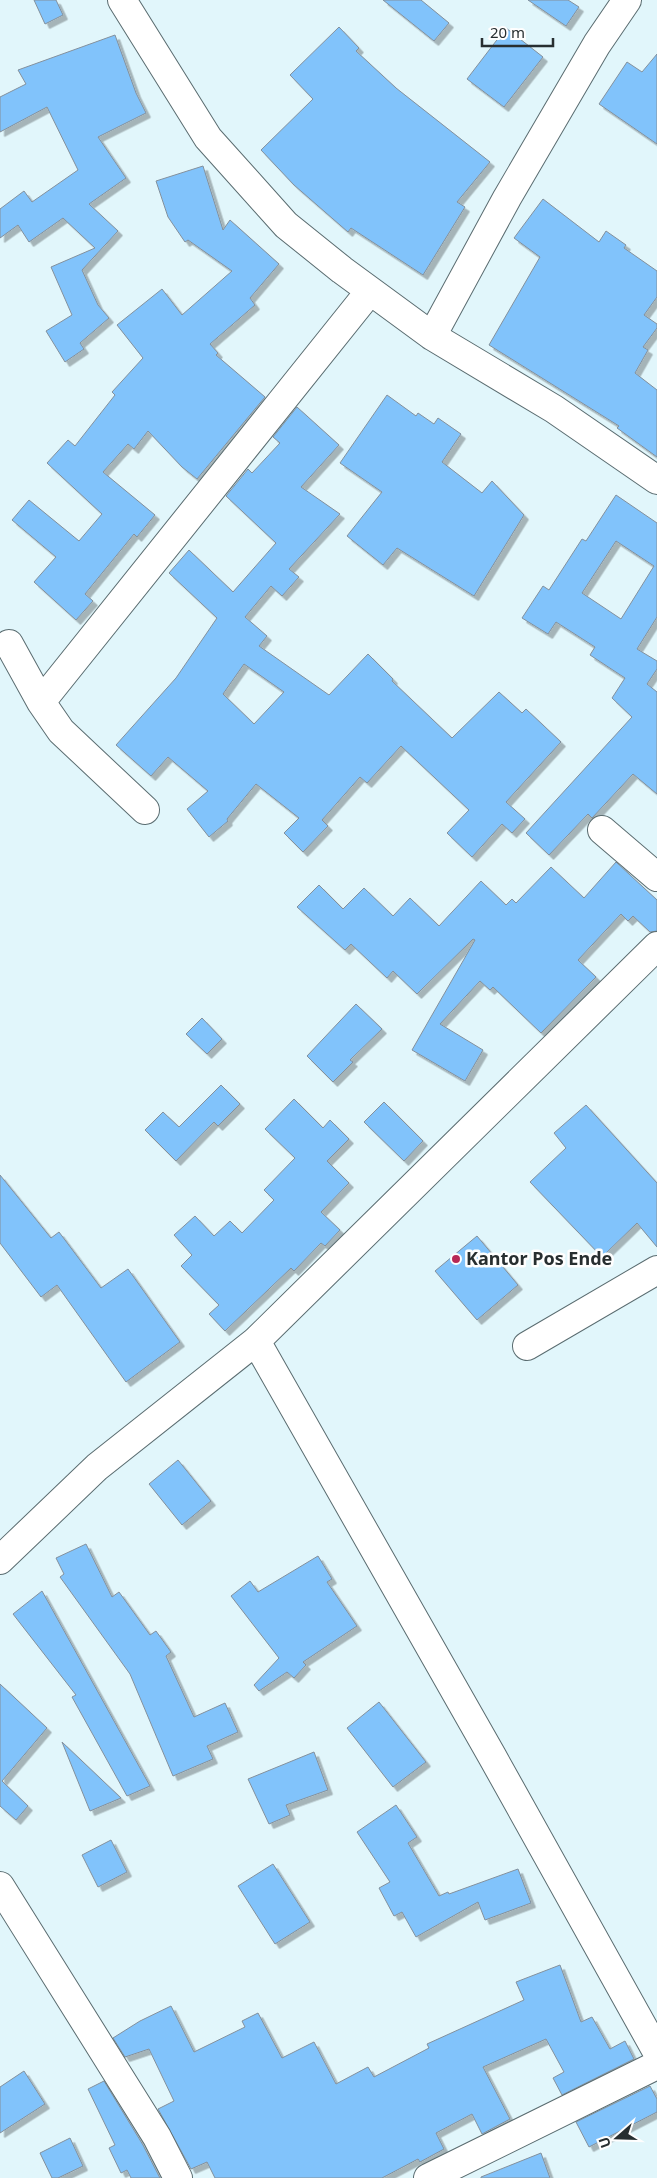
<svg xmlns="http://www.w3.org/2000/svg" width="657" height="2178" font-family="'Noto Sans',sans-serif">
<defs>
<filter id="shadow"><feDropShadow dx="4.5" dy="4.5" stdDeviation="0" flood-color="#0004"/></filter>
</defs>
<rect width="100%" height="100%" fill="#e1f6fb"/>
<!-- building -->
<path fill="#81c3fb" stroke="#83909c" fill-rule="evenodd" filter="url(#shadow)" d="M 34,0 L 56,0 L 63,15 L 45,24 Z
M 383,0 L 421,0 L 449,23 L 434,41 Z
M 528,0 L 568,0 L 579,7 L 566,26 Z
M 339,27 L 359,48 L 356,51 L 396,88 L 490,162 L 457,202 L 465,207 L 423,275 L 351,228 L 348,232 L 294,185 L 261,150 L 313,99 L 290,75 Z
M 506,28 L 543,57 L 504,107 L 467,79 Z
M 115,35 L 136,93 L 146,113 L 98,137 L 126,178 L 89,204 L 118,231 L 82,270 L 98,305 L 109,318 L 80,343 L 84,349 L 65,362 L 46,331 L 72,315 L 51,267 L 95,248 L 63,218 L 29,242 L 18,225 L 0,238 L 0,209 L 24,191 L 32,202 L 78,170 L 47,107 L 0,132 L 0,97 L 26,84 L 18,70 Z
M 657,54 L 657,144 L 599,104 L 627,62 L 642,72 Z
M 203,166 L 223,230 L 230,220 L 279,264 L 250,298 L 255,305 L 210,344 L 218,353 L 216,355 L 265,397 L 197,479 L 182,467 L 148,431 L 134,449 L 128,444 L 103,472 L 155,515 L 137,537 L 134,534 L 85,594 L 93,601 L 76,620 L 34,582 L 56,557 L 12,520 L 29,500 L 79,541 L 102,514 L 47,463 L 68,440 L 75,446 L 115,395 L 112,392 L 143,358 L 117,325 L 162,289 L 182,315 L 232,271 L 188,240 L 185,242 L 168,217 L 156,181 Z
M 543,199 L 599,242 L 606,231 L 626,245 L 624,248 L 657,271 L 657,297 L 644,315 L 657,324 L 657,328 L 643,347 L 648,350 L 635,373 L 657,390 L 657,457 L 617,428 L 619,426 L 489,345 L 540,257 L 514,238 Z
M 387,395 L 416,416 L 418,413 L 434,424 L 438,418 L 461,434 L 442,462 L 482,493 L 492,481 L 524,515 L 474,596 L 397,548 L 383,565 L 347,536 L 382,492 L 340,463 Z
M 297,407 L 339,445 L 301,487 L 340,514 L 289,569 L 299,577 L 282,596 L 271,586 L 245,617 L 267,636 L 259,646 L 329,695 L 368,654 L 393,679 L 392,681 L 452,738 L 499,692 L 522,713 L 526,709 L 561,742 L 506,802 L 525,819 L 512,833 L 502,824 L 472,857 L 447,833 L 469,810 L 401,746 L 367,783 L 360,777 L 322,820 L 328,826 L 303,852 L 284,833 L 299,818 L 256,784 L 227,819 L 228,821 L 209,837 L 187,809 L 208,791 L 168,757 L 151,776 L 116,745 L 176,678 L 217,618 L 169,573 L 189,550 L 233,592 L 276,543 L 226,496 L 248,469 L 252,473 L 280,443 L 273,437 ZM 244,664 L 284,692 L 254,724 L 223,694 Z
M 616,495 L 657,523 L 657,617 L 637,649 L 657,661 L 657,669 L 647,684 L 657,692 L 657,794 L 633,774 L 592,818 L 588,814 L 549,855 L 526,833 L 632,717 L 612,698 L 625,678 L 590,655 L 595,647 L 556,622 L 548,634 L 522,618 L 543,586 L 549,590 L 582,539 L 586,541 ZM 616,541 L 654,566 L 621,619 L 582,593 Z
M 616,862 L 657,900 L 657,931 L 650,932 L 633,916 L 628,921 L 621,914 L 578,960 L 596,977 L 541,1033 L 493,987 L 490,990 L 480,981 L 440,1024 L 483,1050 L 465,1081 L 412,1050 L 475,940 L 473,939 L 417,994 L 393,971 L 387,978 L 351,944 L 345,950 L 297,907 L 319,885 L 343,909 L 364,888 L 393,916 L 410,898 L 439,926 L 481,881 L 506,905 L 512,899 L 516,903 L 551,867 L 584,898 Z
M 356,1004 L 382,1029 L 350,1060 L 353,1062 L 333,1082 L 307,1056 Z
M 202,1018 L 222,1039 L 207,1054 L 186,1034 Z
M 221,1085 L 240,1104 L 218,1126 L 214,1122 L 176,1161 L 145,1130 L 163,1112 L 179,1127 Z
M 294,1099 L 323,1128 L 330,1120 L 349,1139 L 327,1161 L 349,1183 L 321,1212 L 340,1230 L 325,1246 L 321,1243 L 294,1271 L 291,1268 L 225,1331 L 209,1314 L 219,1305 L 181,1266 L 192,1255 L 174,1235 L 195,1216 L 214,1236 L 230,1221 L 242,1233 L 274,1200 L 264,1190 L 295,1158 L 265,1129 Z
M 384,1102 L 423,1141 L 404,1161 L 364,1122 Z
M 586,1105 L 657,1183 L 657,1247 L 637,1223 L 602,1257 L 530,1182 L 566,1148 L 554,1133 Z
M 0,1175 L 51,1238 L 59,1232 L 101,1288 L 128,1269 L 180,1342 L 126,1382 L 57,1285 L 41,1297 L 0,1243 Z
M 477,1236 L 518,1285 L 477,1320 L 435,1271 Z
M 178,1460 L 211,1501 L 182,1525 L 149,1484 Z
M 86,1544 L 112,1597 L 119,1592 L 150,1635 L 156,1631 L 171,1652 L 166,1656 L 194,1717 L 225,1703 L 238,1732 L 207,1746 L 213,1759 L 173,1776 L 130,1674 L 60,1577 L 64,1574 L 56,1558 Z
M 318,1556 L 332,1579 L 327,1582 L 357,1626 L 303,1662 L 306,1665 L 294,1678 L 287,1672 L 259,1691 L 254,1685 L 279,1658 L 231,1596 L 250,1581 L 258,1592 Z
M 42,1591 L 150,1786 L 127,1796 L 72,1697 L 76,1695 L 13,1614 Z
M 0,1684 L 47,1728 L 2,1781 L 28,1806 L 16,1820 L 0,1806 Z
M 379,1702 L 426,1762 L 393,1787 L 347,1728 Z
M 62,1742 L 121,1798 L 90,1811 Z
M 314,1752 L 328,1790 L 286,1805 L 290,1815 L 269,1824 L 248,1779 Z
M 396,1805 L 417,1837 L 408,1843 L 439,1896 L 448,1892 L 449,1894 L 518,1869 L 531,1903 L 485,1920 L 478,1902 L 416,1937 L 402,1912 L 394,1916 L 379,1888 L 390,1882 L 357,1832 Z
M 111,1840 L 127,1872 L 98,1887 L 82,1855 Z
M 273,1864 L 310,1922 L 275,1944 L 238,1886 Z
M 560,1965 L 581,2022 L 592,2017 L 610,2049 L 625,2041 L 634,2059 L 562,2095 L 553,2078 L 564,2072 L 546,2039 L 483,2067 L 510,2119 L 482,2134 L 472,2114 L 436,2133 L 444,2149 L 420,2162 L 418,2159 L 382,2178 L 215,2178 L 207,2162 L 191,2169 L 158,2109 L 174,2101 L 149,2049 L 125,2057 L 113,2038 L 140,2021 L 171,2006 L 194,2052 L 245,2027 L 242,2021 L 258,2013 L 282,2058 L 314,2042 L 336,2084 L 368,2067 L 374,2077 L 429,2048 L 427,2044 L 524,2000 L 516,1982 Z
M 24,2071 L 45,2104 L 0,2133 L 0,2087 Z
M 104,2081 L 143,2145 L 160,2178 L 131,2178 L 127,2170 L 121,2173 L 109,2148 L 115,2145 L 88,2089 Z
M 650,2086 L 657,2099 L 657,2112 L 589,2147 L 576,2122 Z
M 70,2138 L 83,2166 L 58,2178 L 52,2178 L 40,2153 Z
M 541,2153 L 550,2178 L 481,2178 L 481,2177 Z"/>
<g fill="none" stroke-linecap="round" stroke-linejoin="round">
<!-- minor casing -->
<g stroke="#5a6c70" stroke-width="30">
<path id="minor" d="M 122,0 L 208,138 L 286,225 L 342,270 L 432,336 L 554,409 L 657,480
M 432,336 L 507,198 L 597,44 L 627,0
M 9,644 L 41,702 L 61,731 L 145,810
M 41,702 L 370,291
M 602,830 L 657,877
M 256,1341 L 492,1756 L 657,2052
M 527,1346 L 657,1270
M 0,1560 L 97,1467 L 256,1341 L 657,946
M 0,1886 L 157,2137 L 178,2178
M 428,2178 L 657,2065"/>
</g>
<!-- minor -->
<use href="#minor" stroke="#fff" stroke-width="28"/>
</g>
<!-- markers -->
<circle fill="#b72855" stroke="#fefefe" stroke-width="2" cx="456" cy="1259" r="5"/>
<g text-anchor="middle" stroke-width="5" stroke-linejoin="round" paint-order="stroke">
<!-- poi labels -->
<g font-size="18" font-weight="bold" fill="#272e30" stroke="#fefefe" text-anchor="start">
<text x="466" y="1265">Kantor Pos Ende</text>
</g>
</g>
<!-- north arrow -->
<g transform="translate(617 2138) rotate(250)" stroke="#fefefe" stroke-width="4" paint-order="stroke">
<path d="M0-4L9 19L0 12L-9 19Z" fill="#272e30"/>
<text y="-8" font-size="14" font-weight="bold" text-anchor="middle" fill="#272e30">U</text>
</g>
<!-- scale -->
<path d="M482 38v8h71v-8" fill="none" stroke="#272e30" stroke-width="2.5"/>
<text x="490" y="38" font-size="15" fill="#272e30" stroke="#fefefe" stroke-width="4" paint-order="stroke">20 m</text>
</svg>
